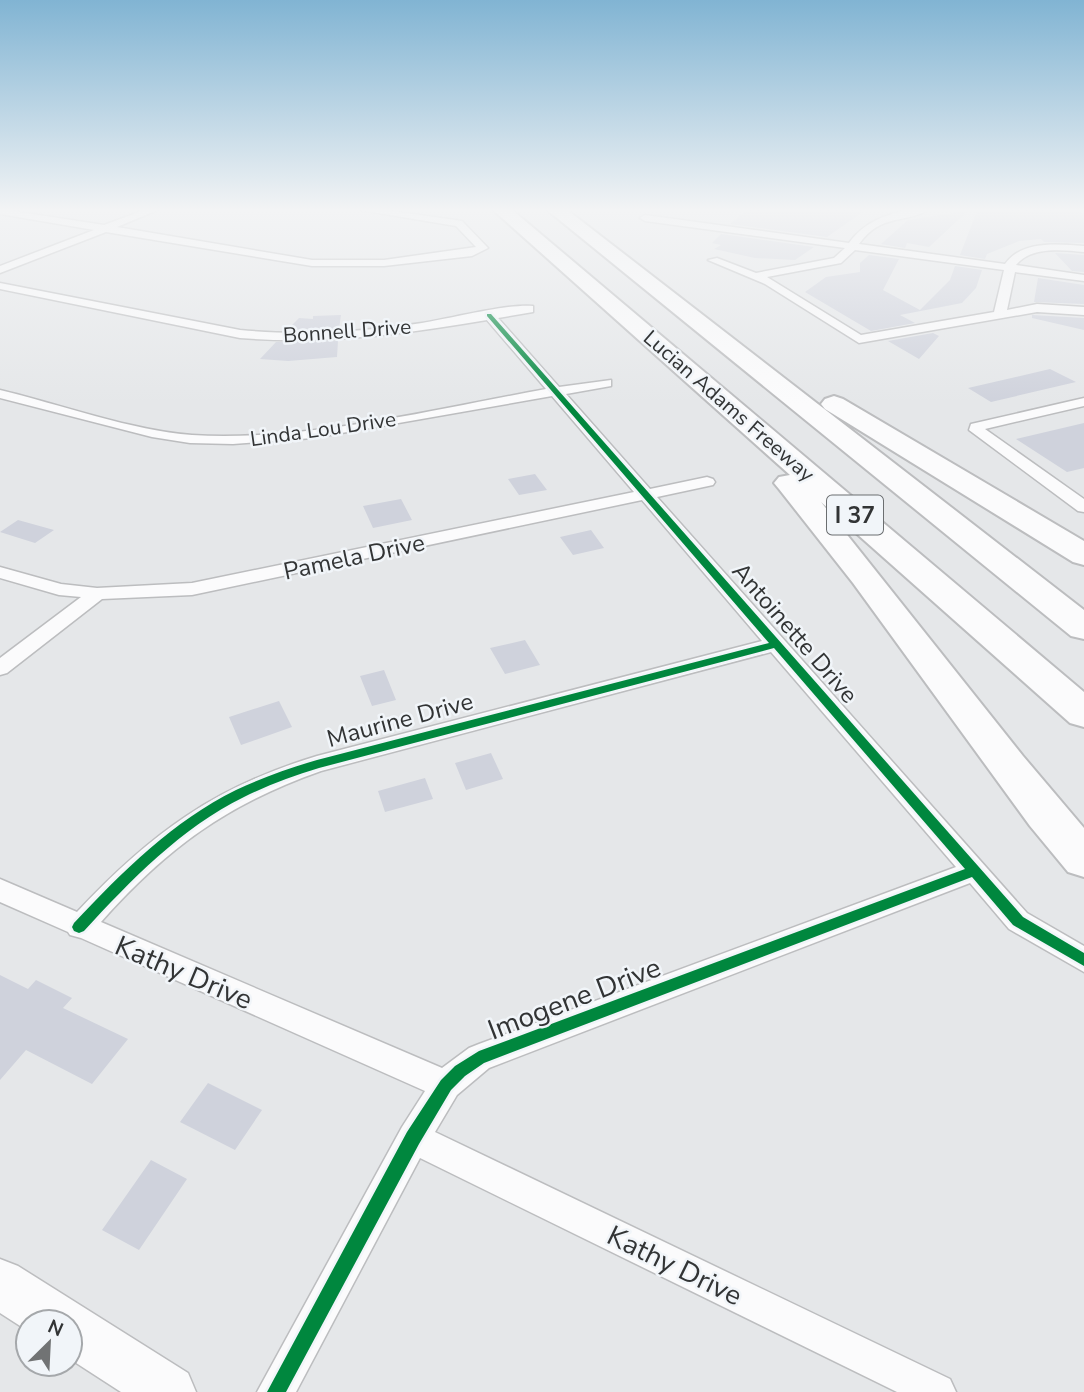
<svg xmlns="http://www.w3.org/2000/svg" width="1084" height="1392" font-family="'Nunito Sans',sans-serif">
<rect width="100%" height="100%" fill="#e5e7e9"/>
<!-- building -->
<path fill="#cfd2dc" d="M 748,209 L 779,211 L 867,209 L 827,237 L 730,224 Z
M 1039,209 L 1084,213 L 1084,243 L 1044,242 L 1041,239 L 1019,241 L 987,254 L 985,259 L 960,255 L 977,211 Z
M 968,211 L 929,247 L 907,243 L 905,248 L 881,244 L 908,220 Z
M 721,234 L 814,247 L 795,260 L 755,258 L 714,249 L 721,245 L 712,243 Z
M 1055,253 L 1084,255 L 1084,272 L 1072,271 Z
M 869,255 L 899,259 L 883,290 L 920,310 L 950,280 L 955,266 L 982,270 L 976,288 L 962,303 L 900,315 L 915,323 L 871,331 L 805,292 L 826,277 L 860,272 L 860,263 Z
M 1038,278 L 1084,285 L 1084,304 L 1034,302 Z
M 341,315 L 339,329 L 287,330 L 299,318 L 313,319 L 313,316 Z
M 1032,315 L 1084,318 L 1084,330 L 1032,318 Z
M 933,333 L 939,336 L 919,359 L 888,341 Z
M 338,341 L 337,357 L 288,361 L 260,359 L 276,342 Z
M 1050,369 L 1076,382 L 991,402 L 968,388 Z
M 1084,423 L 1084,468 L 1067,472 L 1016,439 Z
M 535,474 L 547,490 L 519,495 L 508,479 Z
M 401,499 L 412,520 L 373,528 L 363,506 Z
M 18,520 L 54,530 L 35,543 L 0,532 Z
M 591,530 L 604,548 L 573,555 L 560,537 Z
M 525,640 L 540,665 L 505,674 L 490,648 Z
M 384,670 L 396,700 L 372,706 L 360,676 Z
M 279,701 L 292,727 L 241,745 L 229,717 Z
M 491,753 L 503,779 L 466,790 L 455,763 Z
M 425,778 L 433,799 L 385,812 L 378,791 Z
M 0,975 L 28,989 L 36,980 L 72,998 L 63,1008 L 128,1039 L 92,1084 L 26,1050 L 0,1080 Z
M 208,1083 L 262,1110 L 235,1150 L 180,1122 Z
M 151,1160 L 187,1179 L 139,1250 L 102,1230 Z"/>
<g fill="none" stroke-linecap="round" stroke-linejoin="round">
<!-- street casing -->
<g stroke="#bcbdbf" stroke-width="3">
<path id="street" d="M 0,209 L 104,225 L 147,209 L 160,209 L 117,227 L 312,260 L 384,260 L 476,247 L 456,226 L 354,209 L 378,209 L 462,221 L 488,248 L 472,256 L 384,266 L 312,266 L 106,232 L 0,273 L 0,266 L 94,230 L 0,214 Z
M 912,209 L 931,209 C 905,224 881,213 859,244 L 1005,264 C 1022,240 1058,244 1084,246 L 1084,252 C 1062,250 1031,246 1016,265 L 1084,275 L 1084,281 L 1015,272 L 1007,310 L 1037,304 L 1084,307 L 1084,315 L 1037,312 L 859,343 L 765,284 L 708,260 L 717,258 L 756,273 L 834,258 L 845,248 L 645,221 L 640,218 L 645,215 L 849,243 C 865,221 887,214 912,209 ZM 855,250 L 1004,270 L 994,312 L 861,335 L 767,277 L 841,263 Z
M 0,283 L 240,330 C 301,336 361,332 422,323 C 448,319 511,303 533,306 L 533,312 L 498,318 L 559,387 L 611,380 L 611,386 L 566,394 L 650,489 L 707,477 L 713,479 L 715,482 L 713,485 L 657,497 L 1027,913 L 1084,946 L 1084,972 L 1009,929 L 970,883 L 489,1068 L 457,1095 L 435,1132 L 950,1379 L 956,1392 L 897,1392 L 420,1158 L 296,1392 L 257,1392 L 402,1127 L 425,1091 L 81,938 L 70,935 L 68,932 L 0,902 L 0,879 L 77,912 C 150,834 214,787 317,756 L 762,641 L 642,500 L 192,595 L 102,599 L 7,673 L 0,675 L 0,658 L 81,597 L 59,595 L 0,578 L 0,567 L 61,584 L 97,588 L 192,583 L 634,492 L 552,396 L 313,438 L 233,444 L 190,443 L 152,437 L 0,398 L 0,390 C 59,404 133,431 192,435 C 305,442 435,409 546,389 L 487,320 C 404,334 324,345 240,338 L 0,289 ZM 771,652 L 956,867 L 479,1044 L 469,1048 L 442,1068 L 101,922 C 167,848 227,804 321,771 Z
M 1084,398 L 1084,406 L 985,429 L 1084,499 L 1084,512 L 1078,511 L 969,430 L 971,424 Z"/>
</g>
<!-- secondary casing -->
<g stroke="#bcbdbf" stroke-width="3">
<path id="secondary" d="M 0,1259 L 18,1266 L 188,1373 L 196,1392 L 121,1392 L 70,1359 L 70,1322 L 28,1322 L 28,1331 L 0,1313 Z"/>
</g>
<!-- highway casing -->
<g stroke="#bcbdbf" stroke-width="4">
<path id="highway" d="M 492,209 L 511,209 L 1084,692 L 1084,727 L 1070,723 L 821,502 L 1023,756 L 1084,828 L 1084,877 L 1068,872 L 1030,826 L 853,583 L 779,489 L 774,483 L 779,477 L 790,475 Z
M 546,209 L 566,209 L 1084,610 L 1084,639 L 1071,636 Z
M 834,396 L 843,399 L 1084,541 L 1084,565 L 1073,562 L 825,409 L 821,404 L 825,399 Z"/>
</g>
<!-- street -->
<use href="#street" fill="#fbfbfc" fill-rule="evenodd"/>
<!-- secondary -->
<use href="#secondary" fill="#fbfbfc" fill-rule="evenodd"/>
<!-- highway -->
<use href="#highway" fill="#fbfbfc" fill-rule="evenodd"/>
<!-- cycleway casing -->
<g stroke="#f1f5f9" stroke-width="5">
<path id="cycleway" d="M 487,314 L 491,314 L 1023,917 L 1084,953 L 1084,966 L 1013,925 L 972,877 L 484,1063 L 465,1076 L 451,1090 L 419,1144 L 286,1392 L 267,1392 L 407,1132 L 441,1080 L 455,1066 L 479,1051 L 965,869 L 774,648 L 319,768 C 293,776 268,785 244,797 C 181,828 131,880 84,931 L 79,933 L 74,931 L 72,927 L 74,923 C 122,872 173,821 236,790 C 262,778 289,768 317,760 L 769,643 L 487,316 Z"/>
</g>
<!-- cycleway -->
<use href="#cycleway" fill="#00873e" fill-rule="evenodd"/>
</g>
<!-- sky -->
<linearGradient id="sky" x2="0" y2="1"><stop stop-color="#81b4d3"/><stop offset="0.52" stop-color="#f3f4f5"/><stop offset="1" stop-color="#f3f4f5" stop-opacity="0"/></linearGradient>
<rect width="1084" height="404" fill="url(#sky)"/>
<g text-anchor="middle" stroke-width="5" stroke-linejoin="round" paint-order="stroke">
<!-- far-street labels -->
<g font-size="21" fill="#323435" stroke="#f1f5f9">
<text transform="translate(347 331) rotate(-4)" y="7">Bonnell Drive</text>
<text transform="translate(729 406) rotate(41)" y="7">Lucian Adams Freeway</text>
<text transform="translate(323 429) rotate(-8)" y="7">Linda Lou Drive</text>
</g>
<!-- shield labels -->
<rect fill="#f1f5f9" stroke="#6b6e70" stroke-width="2" x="827" y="495.5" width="56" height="39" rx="5"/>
<g font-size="23" font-weight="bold" fill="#323435">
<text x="855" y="523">I 37</text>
</g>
<!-- street labels -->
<g font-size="24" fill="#323435" stroke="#f1f5f9">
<text transform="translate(354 557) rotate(-12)" y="8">Pamela Drive</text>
<text transform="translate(795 633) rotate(49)" y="8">Antoinette Drive</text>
<text transform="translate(400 720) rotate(-15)" y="8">Maurine Drive</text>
</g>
<!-- near-street labels -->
<g font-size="28" fill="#323435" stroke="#f1f5f9">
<text transform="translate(184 972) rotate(23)" y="10">Kathy Drive</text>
<text transform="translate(574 998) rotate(-21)" y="10">Imogene Drive</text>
<text transform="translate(675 1265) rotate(26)" y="10">Kathy Drive</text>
</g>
</g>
<!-- north arrow -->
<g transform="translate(49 1343) rotate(24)"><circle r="33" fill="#f1f5f9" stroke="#a5a8ab" stroke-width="2"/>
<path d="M0-5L12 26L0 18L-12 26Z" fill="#717374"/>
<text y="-10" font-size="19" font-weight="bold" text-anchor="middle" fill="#323435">N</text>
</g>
</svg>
